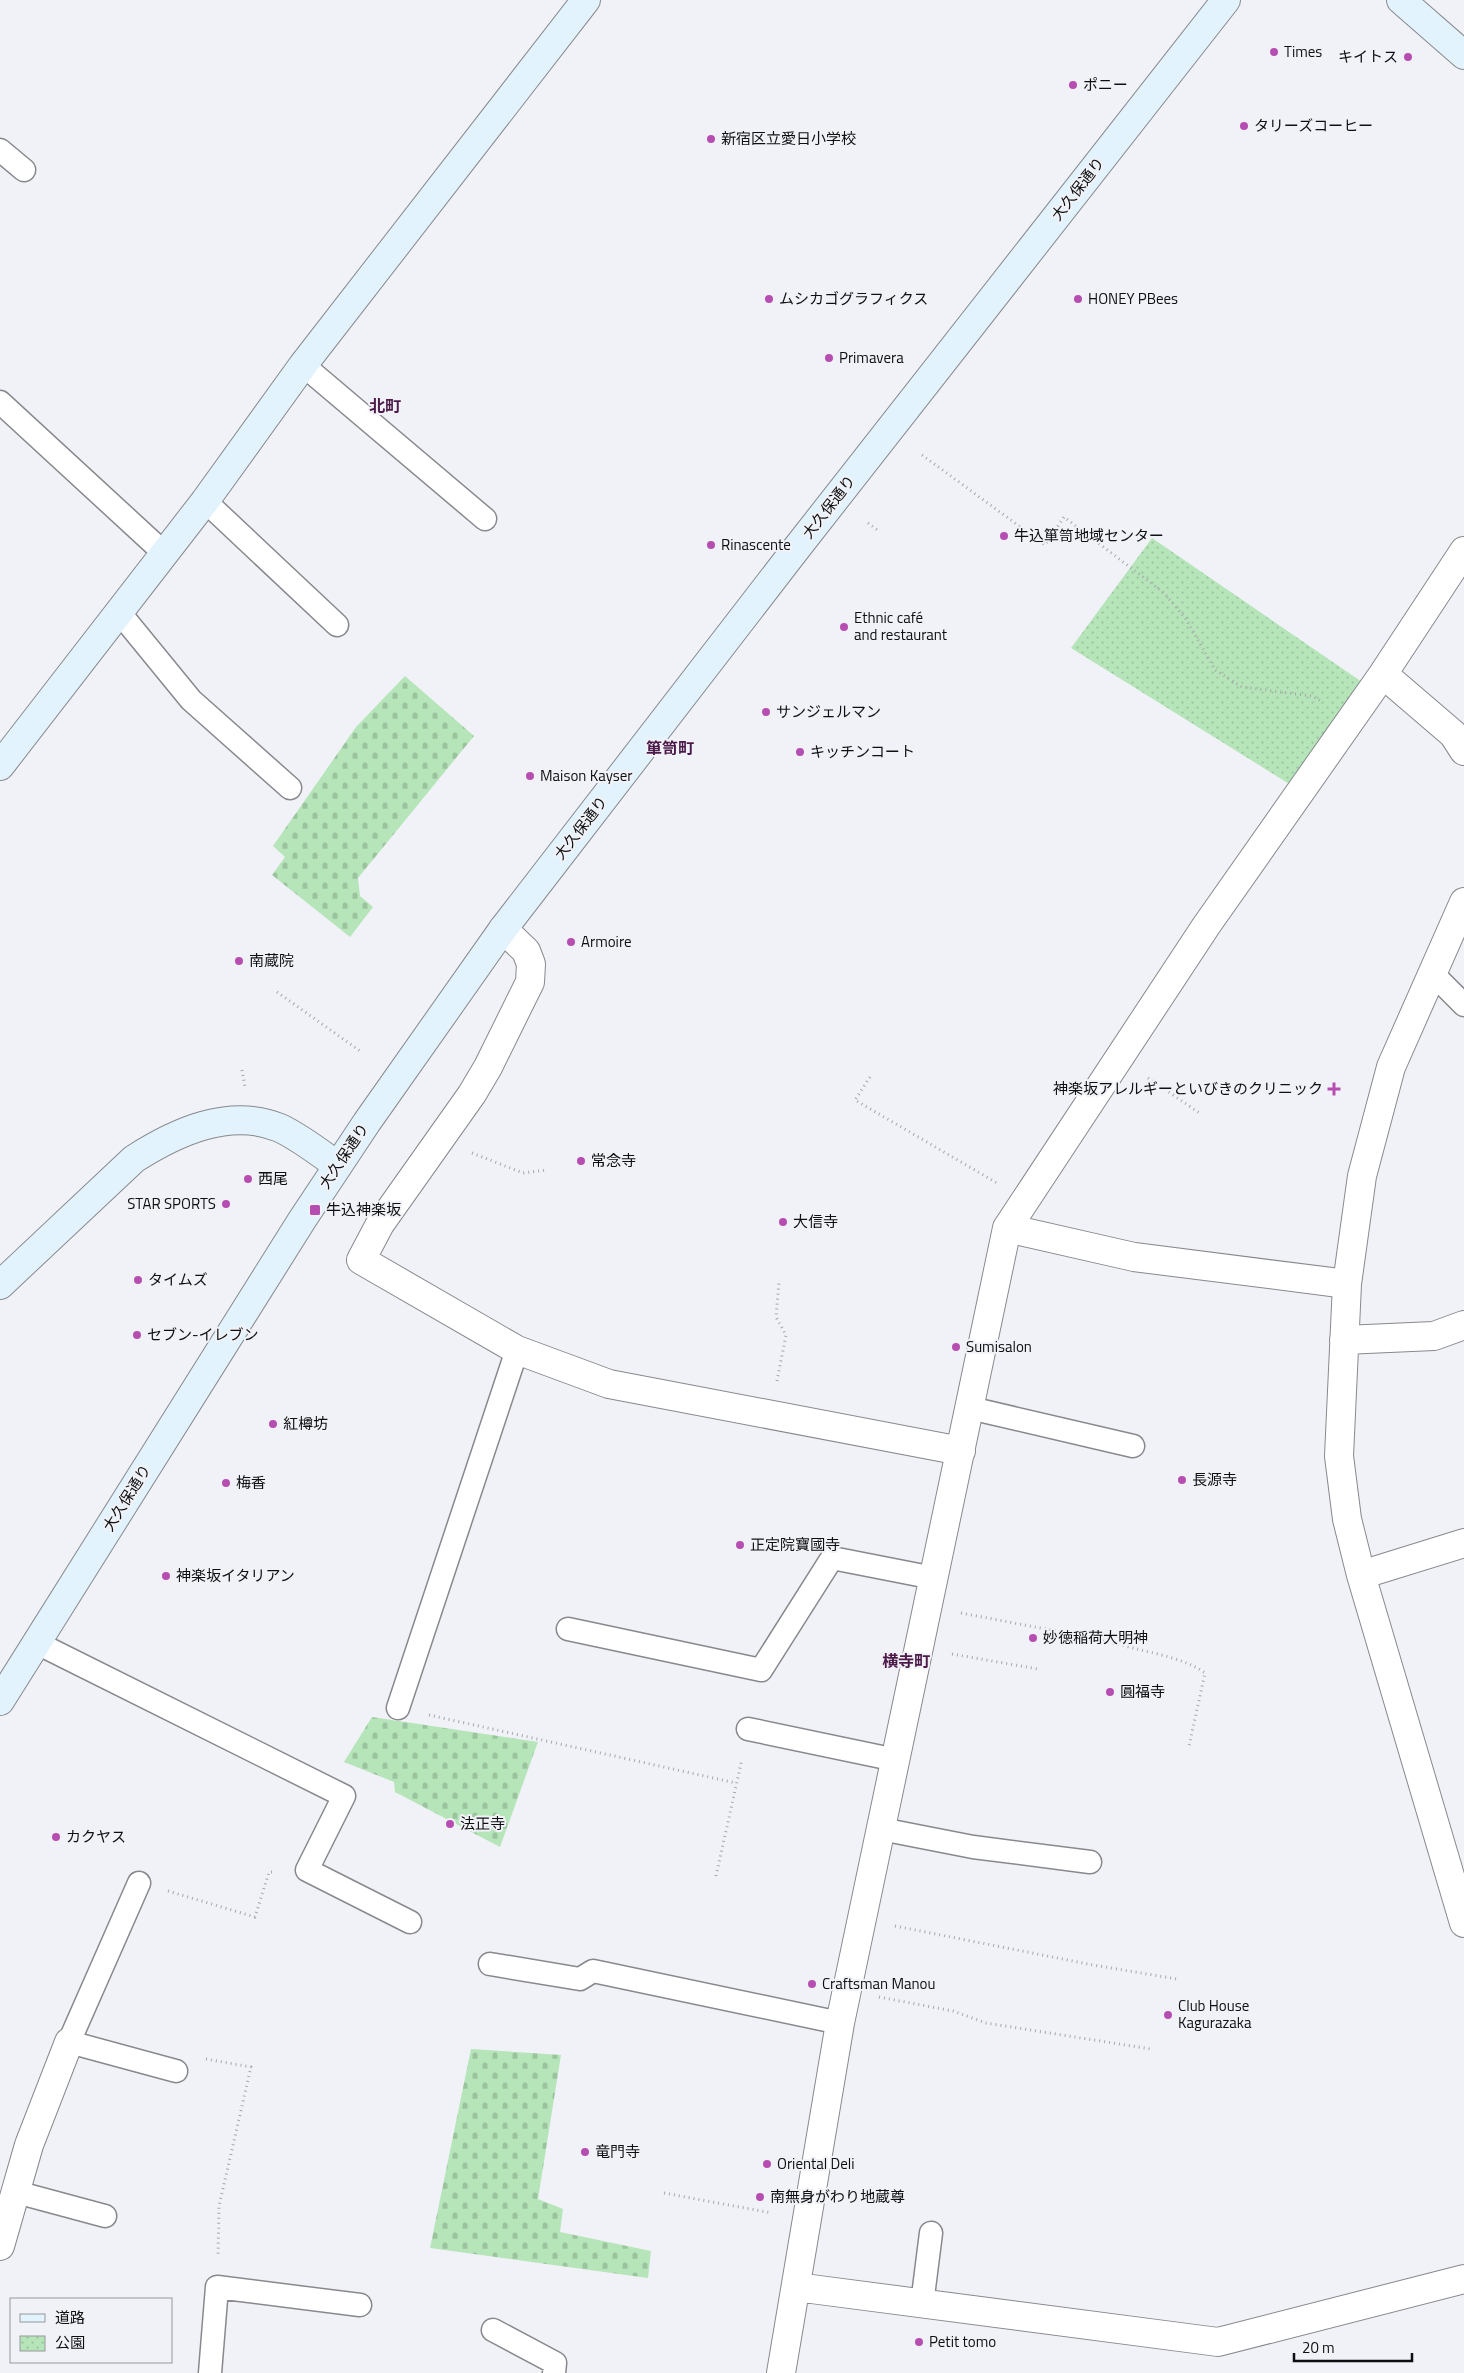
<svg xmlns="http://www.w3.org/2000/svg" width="1464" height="2373" font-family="'Titillium Web','Noto Sans JP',sans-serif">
<defs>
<pattern id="cemetery-stones" width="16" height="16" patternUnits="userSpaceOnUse" patternTransform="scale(1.25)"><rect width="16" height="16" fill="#b6e5b9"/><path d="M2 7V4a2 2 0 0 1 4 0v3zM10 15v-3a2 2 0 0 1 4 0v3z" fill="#9bc39e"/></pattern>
<pattern id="park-dots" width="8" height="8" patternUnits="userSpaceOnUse" patternTransform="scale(1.25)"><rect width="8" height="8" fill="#b6e5b9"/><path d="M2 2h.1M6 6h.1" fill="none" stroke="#9bc39e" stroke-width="1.8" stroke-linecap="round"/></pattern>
</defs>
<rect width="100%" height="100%" fill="#f1f2f7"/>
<!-- cemetery -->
<path fill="url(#cemetery-stones)" d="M 405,676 L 474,736 L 358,878 L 360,896 L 373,907 L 350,937 L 272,875 L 285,857 L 273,846 L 356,727 Z
M 372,1717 L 538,1742 L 500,1847 L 395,1792 L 394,1782 L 344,1762 Z
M 471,2049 L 561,2055 L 538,2199 L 563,2209 L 560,2232 L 651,2251 L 648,2278 L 430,2248 Z"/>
<!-- park -->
<path fill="url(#park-dots)" d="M 1152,538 L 1362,682 L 1291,785 L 1071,648 Z"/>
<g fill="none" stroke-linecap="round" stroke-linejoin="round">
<!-- lane casing -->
<g stroke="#87898d" stroke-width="25">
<path id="lane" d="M 0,150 L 24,170
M 303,365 L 485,519
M 0,402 L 164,553
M 205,501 L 337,625
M 119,612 L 191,700 L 290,788
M 1433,974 L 1464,1005
M 970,1408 L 1133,1446
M 568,1629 L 761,1670 L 832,1558 L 934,1578
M 37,1643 L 344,1796 L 307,1870 L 410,1922
M 398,1708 L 517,1350
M 748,1729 L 896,1760
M 881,1829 L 973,1847 L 1090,1862
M 139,1883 L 69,2042 L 176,2071
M 490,1964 L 580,1979 L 593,1971 L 840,2023
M 16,2192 L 105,2216
M 922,2304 L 931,2233
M 493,2330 L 555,2363 L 554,2373
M 210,2373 L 217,2287 L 360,2305"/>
</g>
<!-- street casing -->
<g stroke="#87898d" stroke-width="30">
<path id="street" d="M 1383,674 L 1453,734 L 1464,751
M 1464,902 L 1391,1067 L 1362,1176 L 1347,1284 L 1339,1456 L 1347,1519 L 1361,1575 L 1464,1923
M 503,929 L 526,951 L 531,964 L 530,982 L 488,1067 L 472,1094 L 380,1224 L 361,1260 L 517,1350 L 609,1384 L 961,1451
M 1007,1228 L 1134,1257 L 1347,1284
M 1344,1340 L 1434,1336 L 1464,1325
M 1361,1575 L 1464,1543
M 0,2246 L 29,2145 L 69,2042
M 796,2287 L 1218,2342 L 1464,2279
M 781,2373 L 840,2023 L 1007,1228 L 1206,926 L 1383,674 L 1464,551"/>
</g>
<!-- secondary casing -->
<g stroke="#87898d" stroke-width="30">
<path id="secondary" d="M 1401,0 L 1464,55
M 0,766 L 205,501 L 303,365 L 586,0
M 0,1285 L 134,1159 C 176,1132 230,1107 280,1128 C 301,1138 320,1153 338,1166
M 0,1701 L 302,1220 L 367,1122 L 503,929 L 796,549 L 1226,0"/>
</g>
<!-- path -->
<path stroke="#a6a7aa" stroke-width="3" stroke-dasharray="1 4" stroke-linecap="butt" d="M 922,455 L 1045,545 L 1064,517 L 1164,593 L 1186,619 L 1215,670 L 1242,687 L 1312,696 L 1323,702
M 868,523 L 879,531
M 277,992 L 360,1051
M 242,1070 L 245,1087
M 870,1077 L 855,1100 L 997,1183
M 1148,1078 L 1201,1114
M 472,1153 L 523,1173 L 547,1170
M 777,1381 L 786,1335 L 776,1317 L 779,1282
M 961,1613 C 1019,1624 1076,1634 1133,1648 C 1156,1654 1186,1659 1205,1673 L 1189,1746
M 952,1654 L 1038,1669
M 429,1715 L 736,1783
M 716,1876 L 742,1759
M 168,1891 L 255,1917 L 269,1872 L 276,1872
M 895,1926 L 1093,1965 L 1177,1979
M 879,1997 L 953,2011 L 986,2023 L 1151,2049
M 206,2059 L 251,2067 L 219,2206 L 218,2257
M 664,2193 L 772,2213"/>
<!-- lane -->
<use href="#lane" stroke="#fff" stroke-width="22"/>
<!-- street -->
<use href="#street" stroke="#fff" stroke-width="28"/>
<!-- secondary -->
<use href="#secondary" stroke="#e2f3fd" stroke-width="28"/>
</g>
<!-- markers -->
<g fill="#b64eb2" stroke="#f1f2f7" stroke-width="2">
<circle cx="1274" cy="52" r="5"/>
<circle cx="1408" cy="57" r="5"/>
<circle cx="1073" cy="85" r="5"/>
<circle cx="1244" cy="126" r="5"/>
<circle cx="711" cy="139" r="5"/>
<circle cx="769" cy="299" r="5"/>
<circle cx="1078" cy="299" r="5"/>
<circle cx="829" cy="358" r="5"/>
<circle cx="1004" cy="536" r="5"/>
<circle cx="711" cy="545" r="5"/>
<circle cx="844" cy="627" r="5"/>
<circle cx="766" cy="712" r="5"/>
<circle cx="800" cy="752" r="5"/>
<circle cx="530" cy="776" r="5"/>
<circle cx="571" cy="942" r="5"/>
<circle cx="239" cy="961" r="5"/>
<path d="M1331.5 1081.5h5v5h5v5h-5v5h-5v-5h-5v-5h5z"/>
<circle cx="581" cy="1161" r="5"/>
<circle cx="248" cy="1179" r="5"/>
<circle cx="226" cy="1204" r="5"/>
<rect x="309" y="1204" width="12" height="12" rx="2.5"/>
<circle cx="783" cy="1222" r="5"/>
<circle cx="138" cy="1280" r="5"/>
<circle cx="137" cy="1335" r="5"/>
<circle cx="956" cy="1347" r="5"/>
<circle cx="273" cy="1424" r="5"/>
<circle cx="1182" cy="1480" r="5"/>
<circle cx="226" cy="1483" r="5"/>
<circle cx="740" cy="1545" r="5"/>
<circle cx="166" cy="1576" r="5"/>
<circle cx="1033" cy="1638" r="5"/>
<circle cx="1110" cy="1692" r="5"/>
<circle cx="450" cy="1824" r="5"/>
<circle cx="56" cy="1837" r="5"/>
<circle cx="812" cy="1984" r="5"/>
<circle cx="1168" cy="2015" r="5"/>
<circle cx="585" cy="2152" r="5"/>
<circle cx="767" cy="2164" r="5"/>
<circle cx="760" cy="2197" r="5"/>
<circle cx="919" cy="2342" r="5"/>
</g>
<g text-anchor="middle" stroke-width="4" stroke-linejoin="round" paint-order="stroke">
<!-- poi labels -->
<g font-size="15" fill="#0e0f10" stroke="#f1f2f7" text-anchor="start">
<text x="1284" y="57">Times</text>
<text x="1398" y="62" text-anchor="end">キイトス</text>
<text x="1083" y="90">ポニー</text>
<text x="1254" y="131">タリーズコーヒー</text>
<text x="721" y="144">新宿区立愛日小学校</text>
<text x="779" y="304">ムシカゴグラフィクス</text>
<text x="1088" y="304">HONEY PBees</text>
<text x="839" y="363">Primavera</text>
<text x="1014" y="541">牛込箪笥地域センター</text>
<text x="721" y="550">Rinascente</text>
<text x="854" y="623">Ethnic café<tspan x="854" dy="17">and restaurant</tspan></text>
<text x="776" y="717">サンジェルマン</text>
<text x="810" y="757">キッチンコート</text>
<text x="540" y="781">Maison Kayser</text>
<text x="581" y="947">Armoire</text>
<text x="249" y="966">南蔵院</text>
<text x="1323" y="1094" text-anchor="end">神楽坂アレルギーといびきのクリニック</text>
<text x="591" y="1166">常念寺</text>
<text x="258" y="1184">西尾</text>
<text x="216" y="1209" text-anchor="end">STAR SPORTS</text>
<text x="326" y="1215">牛込神楽坂</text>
<text x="793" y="1227">大信寺</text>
<text x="148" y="1285">タイムズ</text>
<text x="147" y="1340">セブン-イレブン</text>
<text x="966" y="1352">Sumisalon</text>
<text x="283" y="1429">紅樽坊</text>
<text x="1192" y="1485">長源寺</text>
<text x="236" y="1488">梅香</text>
<text x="750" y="1550">正定院寶國寺</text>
<text x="176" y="1581">神楽坂イタリアン</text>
<text x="1043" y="1643">妙徳稲荷大明神</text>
<text x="1120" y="1697">圓福寺</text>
<text x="460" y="1829">法正寺</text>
<text x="66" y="1842">カクヤス</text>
<text x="822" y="1989">Craftsman Manou</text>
<text x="1178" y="2011">Club House<tspan x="1178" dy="17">Kagurazaka</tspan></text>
<text x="595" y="2157">竜門寺</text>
<text x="777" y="2169">Oriental Deli</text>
<text x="770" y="2202">南無身がわり地蔵尊</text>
<text x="929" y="2347">Petit tomo</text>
</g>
<!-- street labels -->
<g font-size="15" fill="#0e0f10" stroke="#f1f2f7">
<text transform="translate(1078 189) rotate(-52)" y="5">大久保通り</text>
<text transform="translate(829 507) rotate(-52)" y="5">大久保通り</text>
<text transform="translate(581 828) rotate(-52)" y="5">大久保通り</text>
<text transform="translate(344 1156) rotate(-56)" y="5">大久保通り</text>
<text transform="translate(127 1498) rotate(-58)" y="5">大久保通り</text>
</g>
<!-- neighbourhood labels -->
<g font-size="16" font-weight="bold" fill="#4b1a49" stroke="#f1f2f7">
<text x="385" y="412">北町</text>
<text x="670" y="754">箪笥町</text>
<text x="906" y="1667">横寺町</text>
</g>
</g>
<!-- legend -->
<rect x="10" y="2298" width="162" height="65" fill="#f1f2f7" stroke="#96979b"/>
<rect x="20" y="2314" width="25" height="8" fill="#e2f3fd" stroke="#96979b"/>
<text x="55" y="2323" font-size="15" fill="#0e0f10">道路</text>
<rect x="20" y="2336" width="25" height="15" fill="url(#park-dots)" stroke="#96979b"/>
<text x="55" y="2348" font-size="15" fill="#0e0f10">公園</text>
<!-- scale -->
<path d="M1294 2353v8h118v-8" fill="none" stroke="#0e0f10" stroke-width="2.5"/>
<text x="1302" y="2353" font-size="15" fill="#0e0f10" stroke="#f1f2f7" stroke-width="4" paint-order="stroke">20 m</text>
</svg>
